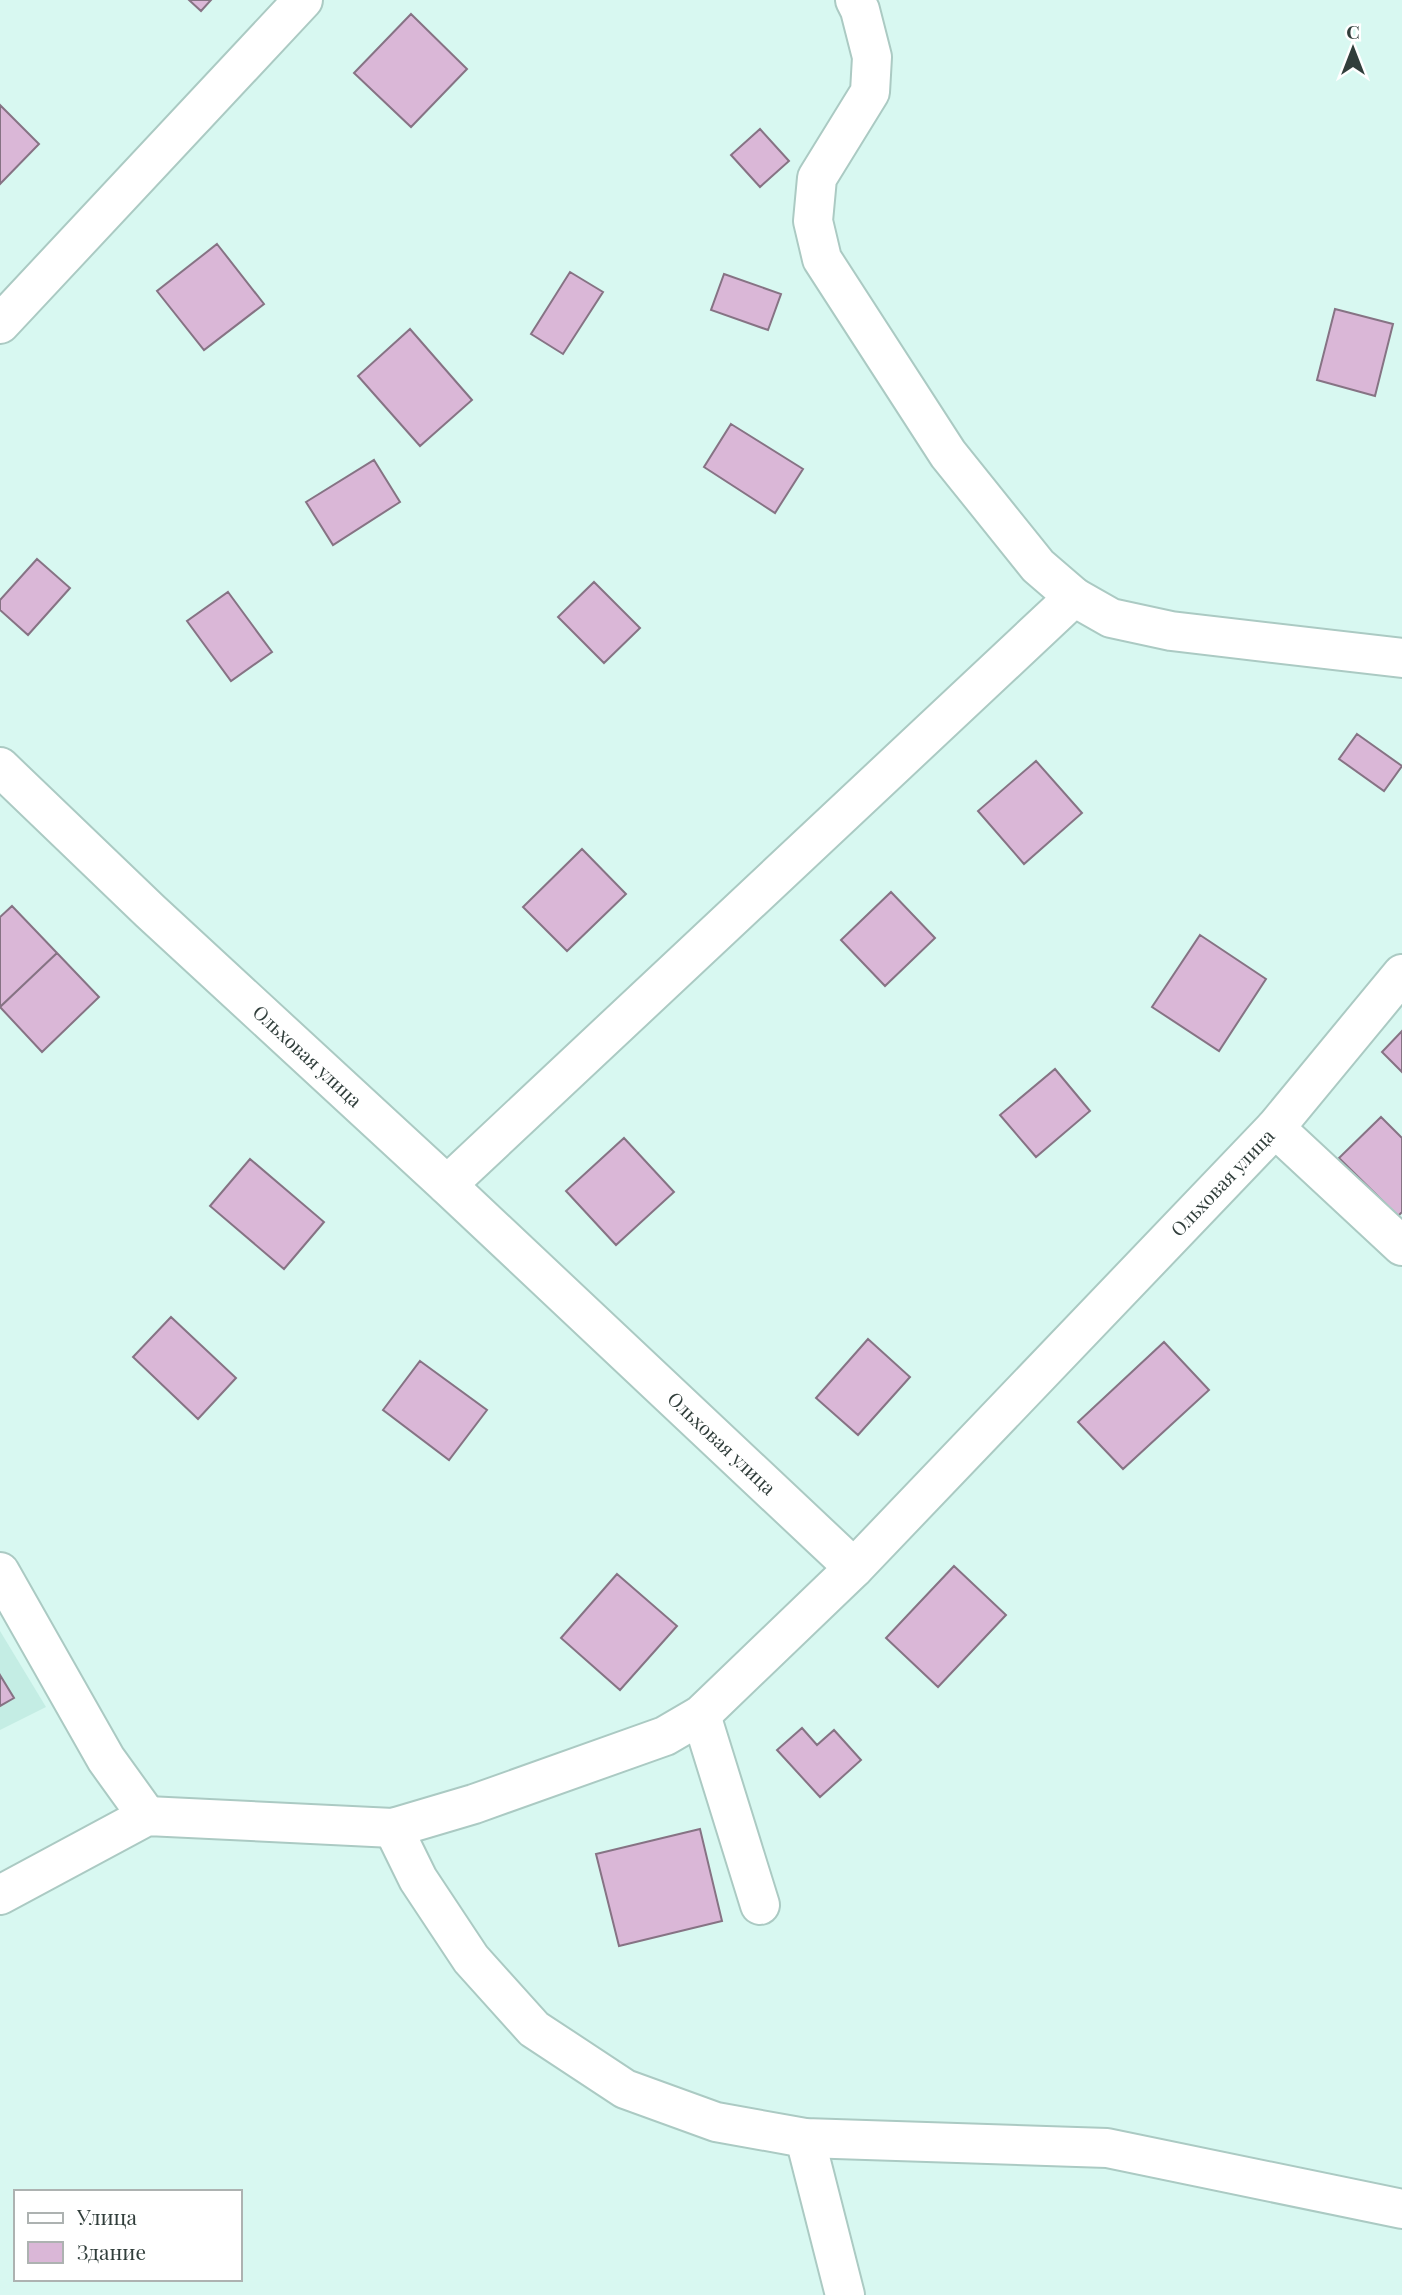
<svg xmlns="http://www.w3.org/2000/svg" width="1402" height="2295" font-family="'Playfair Display',serif">
<rect width="100%" height="100%" fill="#d8f8f1"/>
<!-- built -->
<path fill="#c4ede4" d="M 0,1631 L 46,1707 L 0,1730 Z"/>
<!-- building -->
<path fill="#dab7d7" stroke="#867384" stroke-width="2" d="M 189,0 L 211,0 L 201,11 Z
M 411,14 L 467,69 L 411,127 L 354,73 Z
M 0,105 L 39,144 L 0,184 Z
M 760,129 L 789,161 L 760,187 L 731,155 Z
M 217,244 L 264,304 L 204,350 L 157,291 Z
M 570,272 L 603,292 L 563,354 L 531,334 Z
M 724,274 L 781,294 L 768,330 L 711,310 Z
M 1335,309 L 1393,324 L 1375,396 L 1317,380 Z
M 410,329 L 472,400 L 420,446 L 358,376 Z
M 731,424 L 803,469 L 775,513 L 704,467 Z
M 374,460 L 400,502 L 333,545 L 306,502 Z
M 37,559 L 70,588 L 28,635 L 0,610 L 0,600 Z
M 594,582 L 640,628 L 604,663 L 558,617 Z
M 228,592 L 272,652 L 231,681 L 187,621 Z
M 1357,734 L 1402,766 L 1384,791 L 1339,759 Z
M 1036,761 L 1082,813 L 1024,864 L 978,811 Z
M 582,849 L 626,894 L 567,951 L 523,907 Z
M 891,892 L 935,938 L 885,986 L 841,940 Z
M 12,906 L 57,953 L 0,1007 L 0,917 Z
M 1200,935 L 1266,979 L 1219,1051 L 1152,1007 Z
M 57,953 L 99,997 L 42,1052 L 0,1007 Z
M 1402,1031 L 1402,1072 L 1382,1052 Z
M 1055,1069 L 1090,1111 L 1036,1157 L 1000,1115 Z
M 1381,1117 L 1402,1138 L 1402,1212 L 1398,1216 L 1339,1158 Z
M 624,1138 L 674,1192 L 616,1245 L 566,1191 Z
M 250,1159 L 324,1222 L 284,1269 L 210,1206 Z
M 171,1317 L 236,1378 L 198,1419 L 133,1357 Z
M 868,1339 L 910,1377 L 858,1435 L 816,1398 Z
M 1164,1342 L 1209,1390 L 1123,1469 L 1078,1422 Z
M 420,1361 L 487,1410 L 449,1460 L 383,1410 Z
M 954,1566 L 1006,1615 L 938,1687 L 886,1638 Z
M 617,1574 L 677,1626 L 620,1690 L 561,1638 Z
M 0,1675 L 14,1698 L 0,1706 Z
M 802,1728 L 817,1745 L 834,1730 L 861,1760 L 820,1797 L 777,1750 Z
M 700,1829 L 722,1921 L 619,1946 L 596,1854 Z"/>
<g fill="none" stroke-linecap="round" stroke-linejoin="round">
<!-- minor casing -->
<g stroke="#abcac3" stroke-width="42">
<g id="minor">
<path d="M 855,0 L 860,10 L 872,57 L 870,92 L 817,178 L 813,221 L 822,259 L 948,454 L 1038,566 L 1074,597 L 1111,618 L 1171,631 L 1402,658"/>
<path d="M 0,324 L 303,0"/>
<path id="s1" d="M 0,767 L 150,911 L 447,1185 L 854,1568 L 1275,1128 L 1402,974"/>
<path d="M 1275,1128 L 1402,1246"/>
<path d="M 447,1185 L 1074,597"/>
<path d="M 0,1572 L 106,1759 L 147,1816"/>
<path d="M 701,1715 L 760,1905"/>
<path d="M 393,1828 L 418,1879 L 471,1959 L 534,2029 L 625,2089 L 716,2122 L 805,2138 L 1107,2148 L 1402,2209"/>
<path d="M 0,1895 L 147,1816 L 393,1828 L 474,1804 L 665,1736 L 701,1715 L 854,1568"/>
<path d="M 805,2138 L 845,2295"/>
</g>
</g>
<!-- minor -->
<use href="#minor" stroke="#fff" stroke-width="38"/>
</g>
<g text-anchor="middle" stroke-width="7" stroke-linejoin="round" paint-order="stroke">
<!-- street labels -->
<g font-size="19" fill="#313e3b" stroke="#fff">
<text dy="7" stroke="none"><textPath href="#s1" startOffset="422">Ольховая улица</textPath></text>
<text dy="7" stroke="none"><textPath href="#s1" startOffset="1704">Ольховая улица</textPath></text>
<text dy="7" stroke="none"><textPath href="#s1" startOffset="989">Ольховая улица</textPath></text>
</g>
</g>
<!-- legend -->
<rect x="14" y="2190" width="228" height="91" fill="#ffffff" stroke="#adb2b1" stroke-width="2"/>
<rect x="28" y="2213" width="35" height="10" fill="#ffffff" stroke="#adb2b1" stroke-width="2"/>
<text x="77" y="2225" font-size="21" fill="#313e3b">Улица</text>
<rect x="28" y="2242" width="35" height="21" fill="#dab7d7" stroke="#adb2b1" stroke-width="2"/>
<text x="77" y="2260" font-size="21" fill="#313e3b">Здание</text>
<!-- north arrow -->
<g transform="translate(1353 49)" stroke="#ffffff" stroke-width="5" paint-order="stroke">
<path d="M0-5L12 26L0 18L-12 26Z" fill="#313e3b"/>
<text y="-10" font-size="19" font-weight="bold" text-anchor="middle" fill="#313e3b">С</text>
</g>
</svg>
